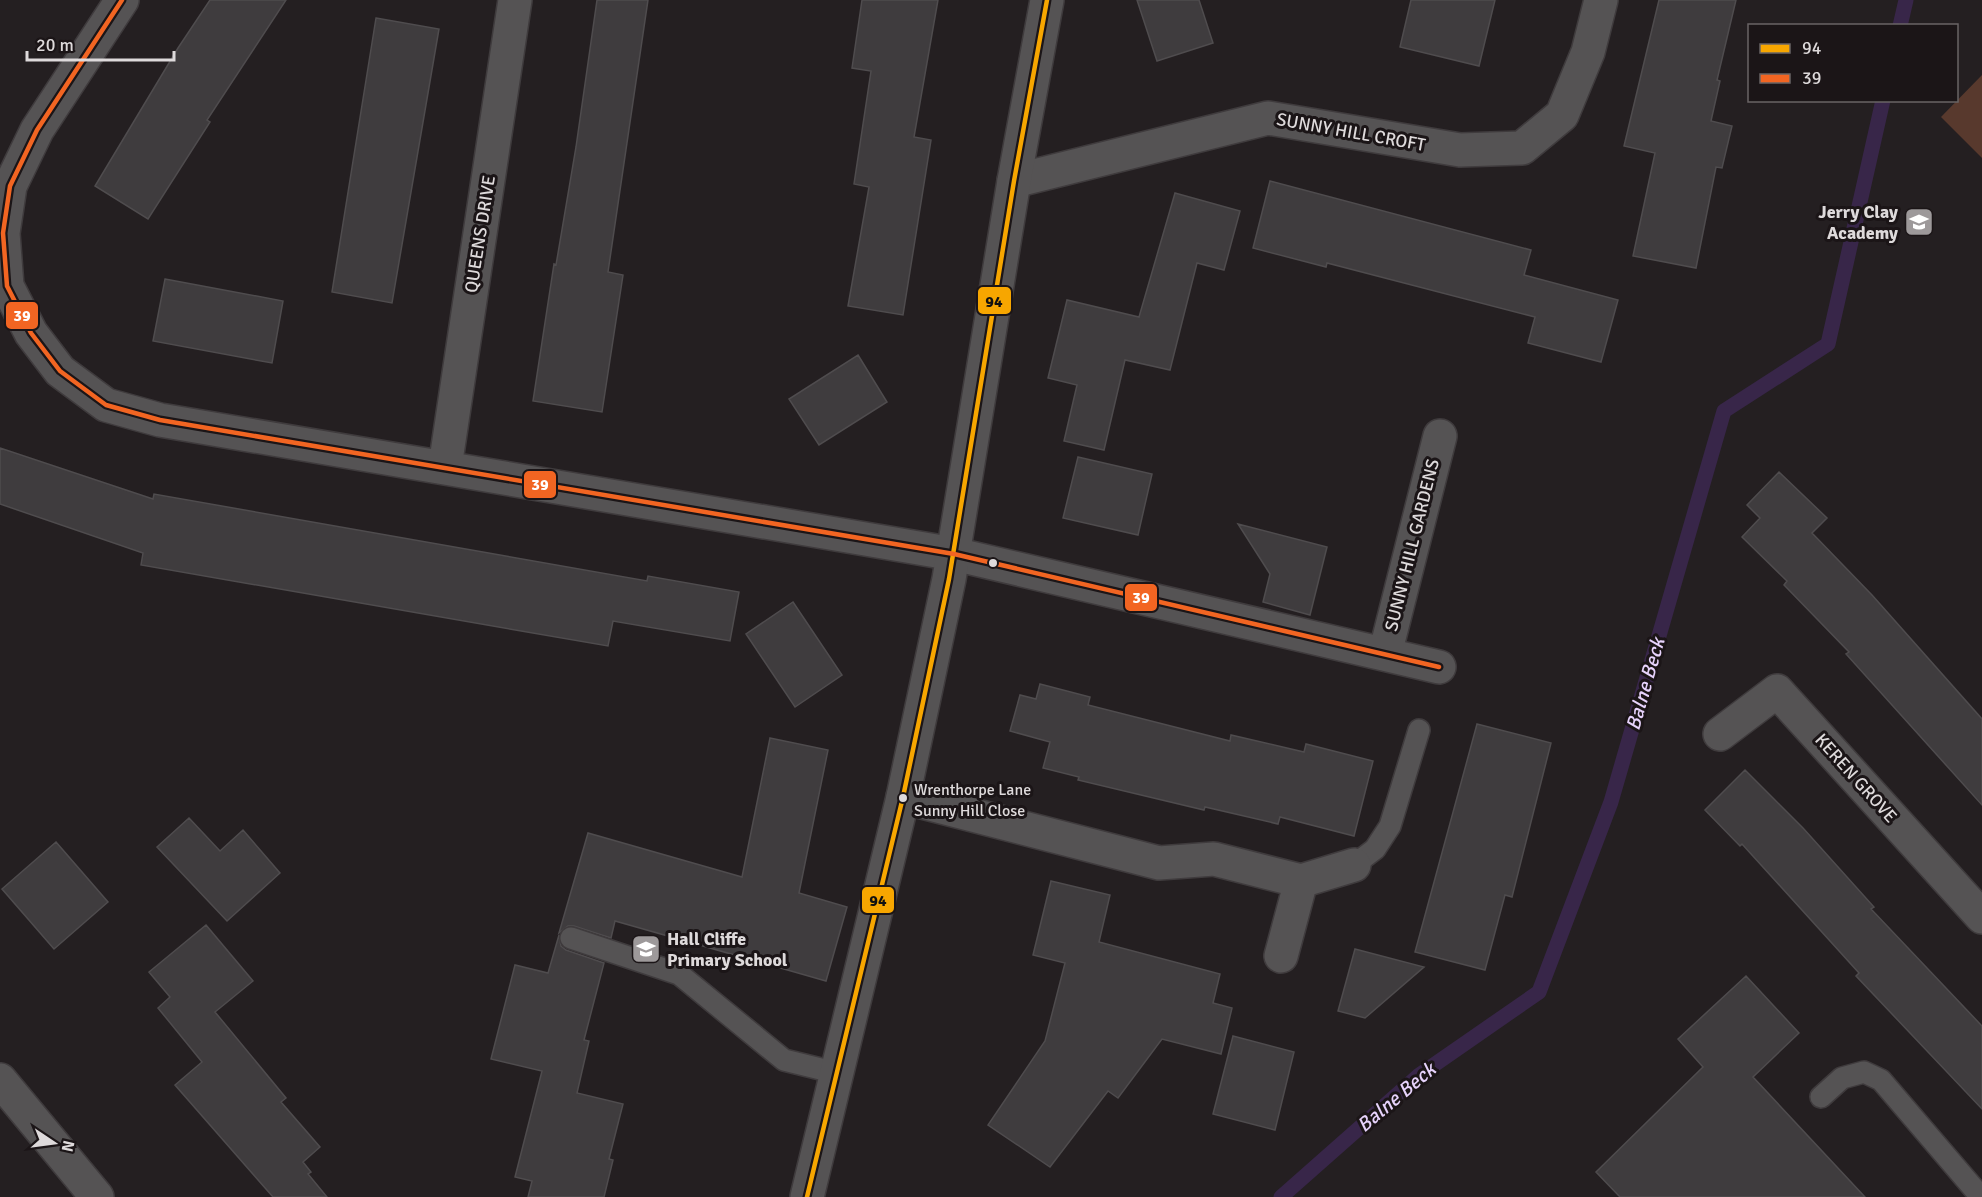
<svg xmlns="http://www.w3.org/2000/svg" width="1982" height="1197" font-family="Signika,sans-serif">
<rect width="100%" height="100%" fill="#241f21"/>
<!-- green -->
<path fill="#58392d" d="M 1982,75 L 1982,158 L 1941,117 Z"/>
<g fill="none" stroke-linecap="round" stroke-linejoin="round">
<!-- stream -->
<path stroke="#382649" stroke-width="15" d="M 1900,26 L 1906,0
M 1281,1197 L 1418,1076 L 1539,992 L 1611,802 L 1724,411 L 1828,344 L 1883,100"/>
</g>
<!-- building -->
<path fill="#3f3c3e" stroke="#4f4c4e" stroke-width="1.5" d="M 210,0 L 286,0 L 207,120 L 210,122 L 148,219 L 95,186 L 178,48 Z
M 597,0 L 648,0 L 608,272 L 623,275 L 602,412 L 533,401 L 554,264 L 556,265 L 576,147 Z
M 862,0 L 938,0 L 914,137 L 931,140 L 903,315 L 848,306 L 869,187 L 854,184 L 871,71 L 852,68 Z
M 1137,0 L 1199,0 L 1213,43 L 1157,61 Z
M 1411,0 L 1495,0 L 1479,66 L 1400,47 Z
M 1659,0 L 1736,0 L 1717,80 L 1720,81 L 1711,121 L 1732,126 L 1722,168 L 1716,167 L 1696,268 L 1633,256 L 1655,153 L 1624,146 Z
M 376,18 L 439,29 L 392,303 L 332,292 Z
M 1270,181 L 1531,250 L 1524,275 L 1618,300 L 1601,362 L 1528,343 L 1535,317 L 1327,263 L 1326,267 L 1253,248 Z
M 1175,193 L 1240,211 L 1224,270 L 1197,263 L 1170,370 L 1125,360 L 1104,450 L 1064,441 L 1077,385 L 1048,378 L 1067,300 L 1139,317 Z
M 165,279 L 283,301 L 272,363 L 153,341 Z
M 858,355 L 887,402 L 819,445 L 789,399 Z
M 0,448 L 153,499 L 154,494 L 647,581 L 648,576 L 739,592 L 730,641 L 613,621 L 608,646 L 141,565 L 143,553 L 0,504 Z
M 1078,457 L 1152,474 L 1138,535 L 1063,518 Z
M 1779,472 L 1827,518 L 1812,533 L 1872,595 L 1982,719 L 1982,805 L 1846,654 L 1849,652 L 1784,585 L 1787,581 L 1742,537 L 1760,518 L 1747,505 Z
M 1238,524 L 1327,547 L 1310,615 L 1263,602 L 1270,574 Z
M 793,602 L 842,675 L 795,707 L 746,634 Z
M 1040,684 L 1090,697 L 1088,705 L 1230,741 L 1231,735 L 1304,752 L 1306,744 L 1373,761 L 1354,836 L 1280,817 L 1278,824 L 1205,807 L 1204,810 L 1078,780 L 1079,777 L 1043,768 L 1050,742 L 1010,731 L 1020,695 L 1036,699 Z
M 1477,724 L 1551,743 L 1512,897 L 1505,895 L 1485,970 L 1415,952 Z
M 770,738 L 828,750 L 799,893 L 847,907 L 826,981 L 615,921 L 611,938 L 574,926 L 568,926 L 559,933 L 588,833 L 742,877 Z
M 1745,770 L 1803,828 L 1874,907 L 1871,909 L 1982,1026 L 1982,1109 L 1856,976 L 1859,973 L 1742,844 L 1740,846 L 1705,810 Z
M 189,818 L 220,851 L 243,830 L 280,873 L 227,921 L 157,847 Z
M 56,842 L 108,902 L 54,949 L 2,889 Z
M 1051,881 L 1110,895 L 1099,942 L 1220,974 L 1213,1003 L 1232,1008 L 1221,1054 L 1162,1039 L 1118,1098 L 1108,1091 L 1050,1167 L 988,1125 L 1045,1041 L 1065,963 L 1033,955 Z
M 206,925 L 253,981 L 215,1012 L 286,1098 L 281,1102 L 320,1147 L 303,1162 L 311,1172 L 308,1174 L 327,1197 L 273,1197 L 175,1085 L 202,1062 L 158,1008 L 170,997 L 149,972 Z
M 559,935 L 561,946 L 566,950 L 604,963 L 584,1040 L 589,1041 L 577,1093 L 623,1104 L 609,1159 L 613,1160 L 604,1197 L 528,1197 L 532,1181 L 515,1177 L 542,1071 L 491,1059 L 515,965 L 548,973 Z
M 1355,949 L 1424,967 L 1365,1018 L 1338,1011 Z
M 1746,976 L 1799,1033 L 1753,1077 L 1865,1197 L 1620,1197 L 1596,1172 L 1703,1067 L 1678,1039 Z
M 1233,1036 L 1294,1052 L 1275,1130 L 1213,1114 Z"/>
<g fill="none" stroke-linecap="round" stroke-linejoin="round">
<!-- service casing -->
<g stroke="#3f3b3d" stroke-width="24">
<path id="service" d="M 1354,865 L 1375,849 L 1390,826 L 1419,730
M 571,938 L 679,974 L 784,1060 L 837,1073
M 1821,1097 L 1842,1078 L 1864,1072 L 1881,1080 L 1981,1197"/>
</g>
<!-- minor casing -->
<g stroke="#3f3b3d" stroke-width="36">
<path id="minor" d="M 122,0 L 37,130 L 10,186 L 3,233 L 7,286 L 31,333 L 60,371 L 106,405 L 160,420 L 954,554 L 1439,667
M 1014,181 L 1268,118 L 1460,150 L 1522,148 L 1562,115 L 1588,52 L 1601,0
M 445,467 L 515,0
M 1385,654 L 1440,436
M 1720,734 L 1777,691 L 1982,917
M 903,797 L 1159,863 L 1214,859 L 1301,881
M 1281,956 L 1301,881 L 1354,865"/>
</g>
<!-- tertiary casing -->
<g stroke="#3f3b3d" stroke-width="36">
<path id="tertiary" d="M 0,1080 L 97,1197
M 807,1197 L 903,797 L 949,579 L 1014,181 L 1047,0"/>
</g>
<!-- service -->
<use href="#service" stroke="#555354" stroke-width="21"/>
<!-- minor -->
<use href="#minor" stroke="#555354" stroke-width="33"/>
<!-- tertiary -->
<use href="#tertiary" stroke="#555354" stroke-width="33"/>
<!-- bus-1 casing -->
<g stroke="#1b1517" stroke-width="9">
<path id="bus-1" d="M 807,1197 L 903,797 L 949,579 L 1014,181 L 1047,0"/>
</g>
<!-- bus-2 casing -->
<g stroke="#1b1517" stroke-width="9">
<path id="bus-2" d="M 122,0 L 37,130 L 10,186 L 3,233 L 7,286 L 31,333 L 60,371 L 106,405 L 160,420 L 954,554 L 1439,667"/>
</g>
<!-- bus-1 -->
<use href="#bus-1" stroke="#f7a600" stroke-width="4.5"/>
<!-- bus-2 -->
<use href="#bus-2" stroke="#f26522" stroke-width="4.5"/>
</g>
<!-- icons -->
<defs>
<g id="school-square" transform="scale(1.5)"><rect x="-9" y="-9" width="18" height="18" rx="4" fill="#9d999a" stroke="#1b1517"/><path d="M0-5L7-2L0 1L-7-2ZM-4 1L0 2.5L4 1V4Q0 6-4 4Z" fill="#fff"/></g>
</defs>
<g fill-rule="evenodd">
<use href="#school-square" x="1919" y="222"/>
<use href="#school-square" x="646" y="949"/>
</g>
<!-- markers -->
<g fill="#dedadb" stroke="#1b1517" stroke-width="2">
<circle cx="993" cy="563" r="5"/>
<circle cx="903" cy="798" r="5"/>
</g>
<g text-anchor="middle" stroke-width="6" stroke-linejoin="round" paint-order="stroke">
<!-- bus labels -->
<g font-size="16" fill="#dedadb" stroke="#1b1517" text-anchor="start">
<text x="914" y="795">Wrenthorpe Lane<tspan x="914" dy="21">Sunny Hill Close</tspan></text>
</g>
<!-- street labels -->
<g font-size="18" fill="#dedadb" stroke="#1b1517">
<text transform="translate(1351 132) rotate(10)" y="6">SUNNY HILL CROFT</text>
<text transform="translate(480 234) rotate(-81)" y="6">QUEENS DRIVE</text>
<text transform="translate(1412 545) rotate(-76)" y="6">SUNNY HILL GARDENS</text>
<text transform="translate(1856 778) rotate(48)" y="6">KEREN GROVE</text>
</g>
<!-- poi labels -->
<g font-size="18" font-weight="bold" fill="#dedadb" stroke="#1b1517" text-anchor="end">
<text x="1898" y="218">Jerry Clay<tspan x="1898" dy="21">Academy</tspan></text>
<text x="667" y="945" text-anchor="start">Hall Cliffe<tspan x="667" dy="21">Primary School</tspan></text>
</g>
<!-- water labels -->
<g font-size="20" font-style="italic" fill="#e7d3fc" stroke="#1b1517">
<text transform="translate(1645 684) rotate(-74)" y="7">Balne Beck</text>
<text transform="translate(1396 1097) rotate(-40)" y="7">Balne Beck</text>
</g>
</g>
<g stroke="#1b1517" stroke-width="2">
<rect x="977" y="286" width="35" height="29" rx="6" fill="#f7a600"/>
<rect x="5" y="301" width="34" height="29" rx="6" fill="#f26522"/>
<rect x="523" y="470" width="34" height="29" rx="6" fill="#f26522"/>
<rect x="1124" y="583" width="34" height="29" rx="6" fill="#f26522"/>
<rect x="861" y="886" width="34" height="28" rx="6" fill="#f7a600"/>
</g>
<g font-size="16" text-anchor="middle" font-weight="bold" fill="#fff">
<text x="22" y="321">39</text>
<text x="540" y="490">39</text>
<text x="1141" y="603">39</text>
</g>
<g font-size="16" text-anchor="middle" font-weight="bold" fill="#111">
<text x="994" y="307">94</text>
<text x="878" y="906">94</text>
</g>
<!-- legend -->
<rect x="1748" y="24" width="210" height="78" fill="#1b1517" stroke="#696465" stroke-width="1.5"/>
<rect x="1760" y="44" width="30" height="9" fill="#f7a600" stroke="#696465" stroke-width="1.5"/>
<text x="1802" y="54" font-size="18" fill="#dedadb">94</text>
<rect x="1760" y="74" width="30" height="9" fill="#f26522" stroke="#696465" stroke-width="1.5"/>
<text x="1802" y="84" font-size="18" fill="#dedadb">39</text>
<!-- north arrow -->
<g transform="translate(54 1143) rotate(103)" stroke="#1b1517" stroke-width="4.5" paint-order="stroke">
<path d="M0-4.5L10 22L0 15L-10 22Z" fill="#dedadb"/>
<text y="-9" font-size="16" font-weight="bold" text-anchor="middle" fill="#dedadb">N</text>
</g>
<!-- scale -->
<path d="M27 51v9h147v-9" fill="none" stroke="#dedadb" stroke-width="3"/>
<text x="36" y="51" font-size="18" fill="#dedadb" stroke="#1b1517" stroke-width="4.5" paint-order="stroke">20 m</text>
</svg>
